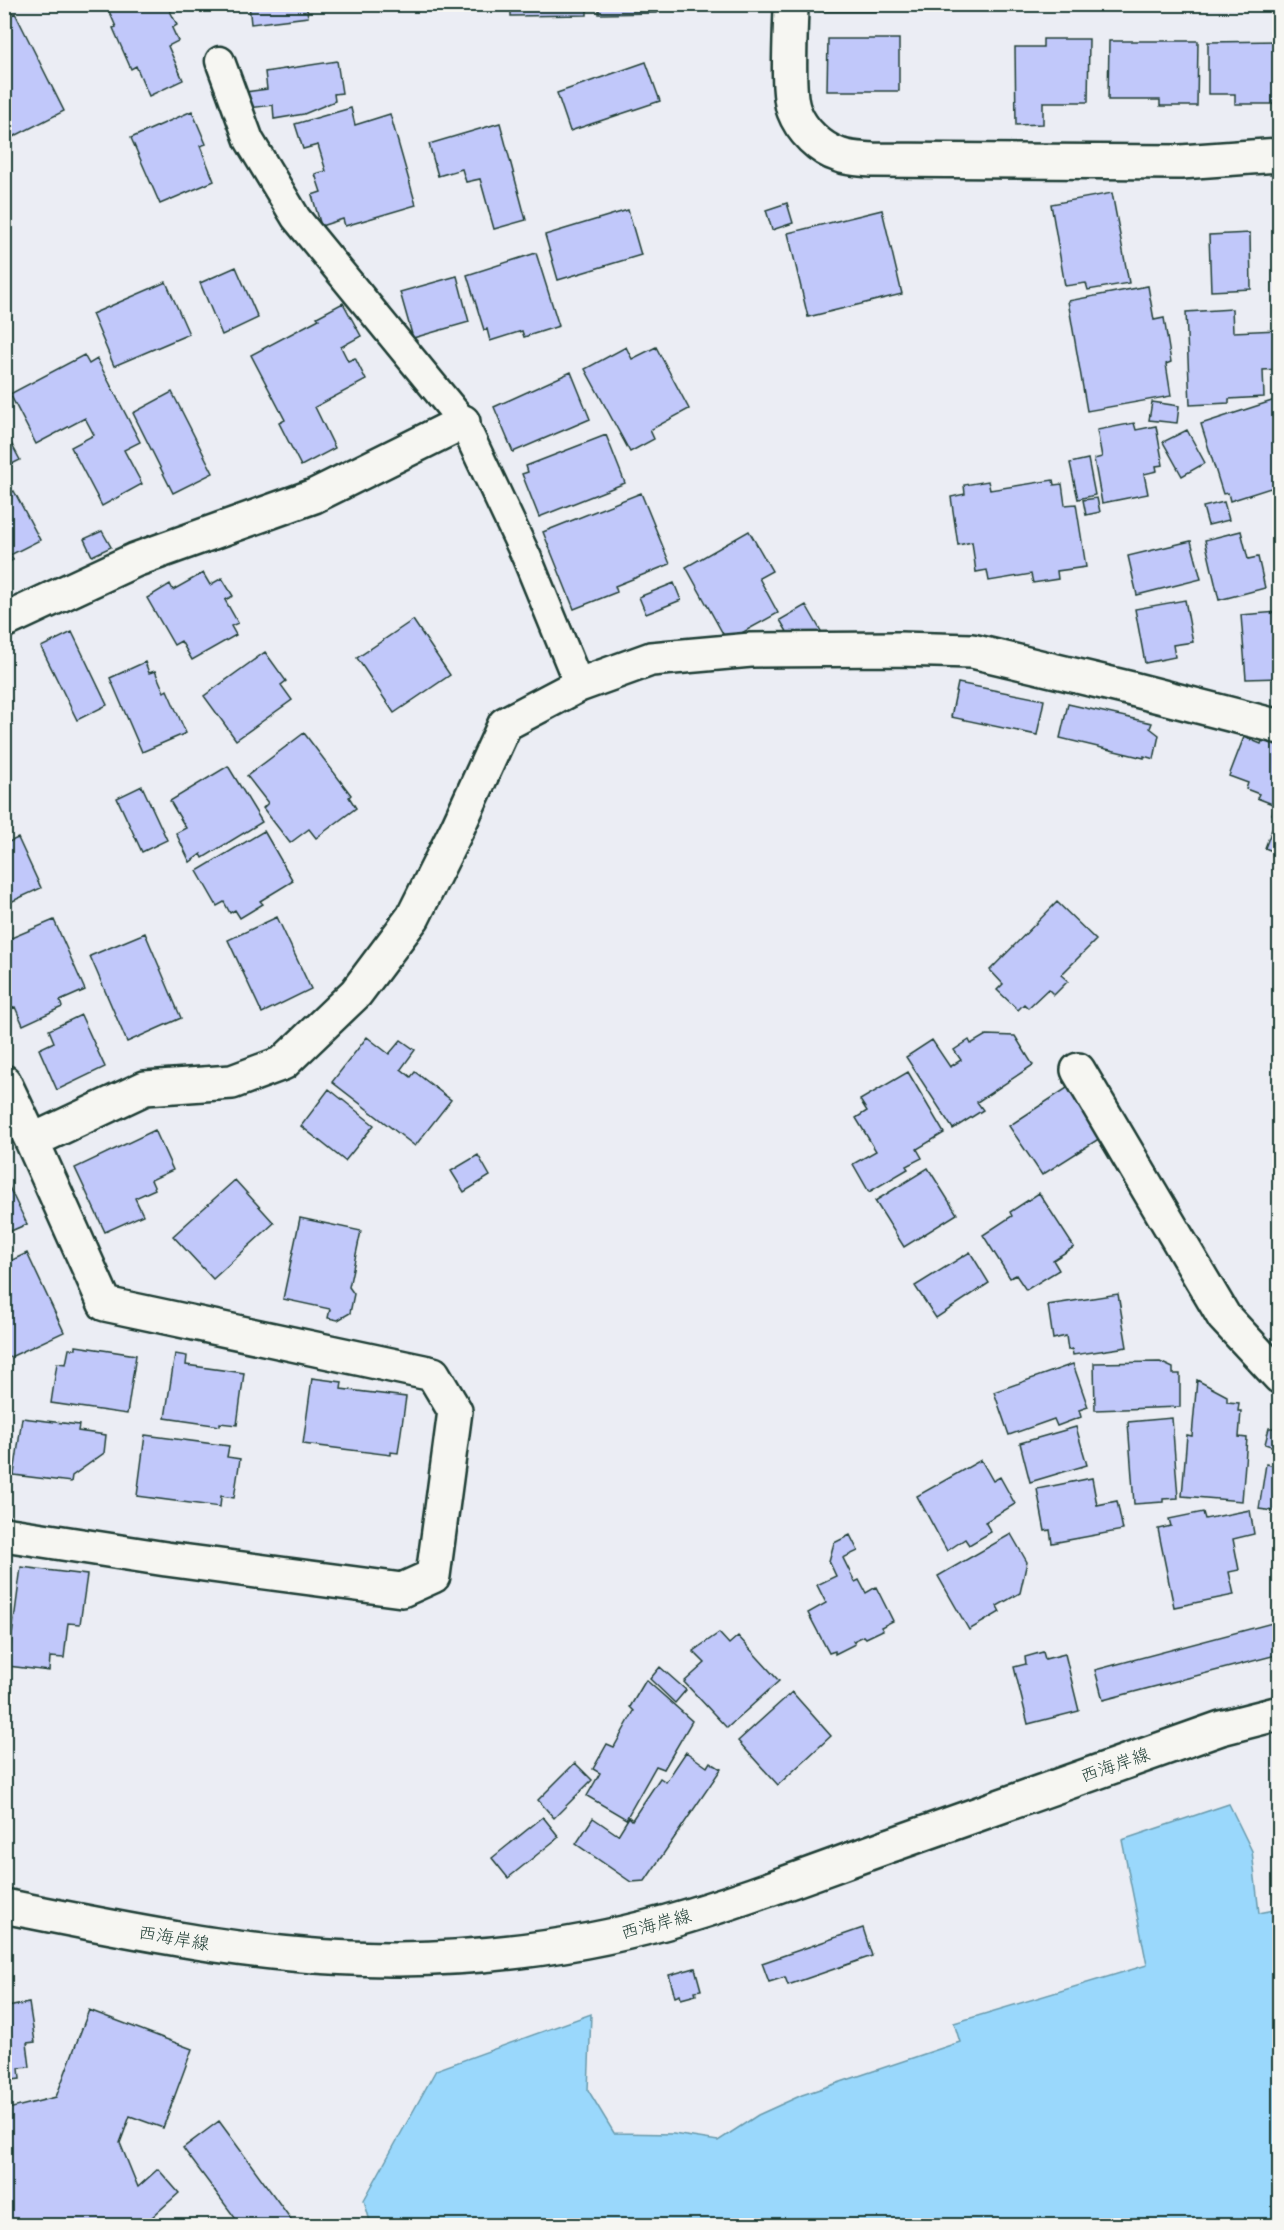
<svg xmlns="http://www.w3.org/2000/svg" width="1284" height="2230" font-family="Kalam,'Klee One',sans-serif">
<rect width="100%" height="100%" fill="#ebedf4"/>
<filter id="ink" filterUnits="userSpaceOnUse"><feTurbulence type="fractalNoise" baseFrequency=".0167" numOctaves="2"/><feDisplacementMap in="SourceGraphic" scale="12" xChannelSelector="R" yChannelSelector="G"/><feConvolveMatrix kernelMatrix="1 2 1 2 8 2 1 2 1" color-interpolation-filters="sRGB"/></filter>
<g filter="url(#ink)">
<!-- water -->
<path fill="#9ad8fc" stroke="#699aac" stroke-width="1.5" d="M 1229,1804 L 1252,1851 L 1259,1913 L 1279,1909 L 1279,2225 L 371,2225 L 364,2200 L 436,2070 L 591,2014 L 588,2090 L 614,2133 L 673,2134 L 718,2141 L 758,2115 L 802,2095 L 960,2042 L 954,2023 L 1147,1965 L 1122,1840 Z"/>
<!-- building -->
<path fill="#c1c8fa" stroke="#1f3d34" stroke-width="1.5" d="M 106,4 L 181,4 L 182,6 L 170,11 L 177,25 L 172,28 L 178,41 L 168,46 L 183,80 L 149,96 L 136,66 L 131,69 L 113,28 L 116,27 Z
M 249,4 L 306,4 L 308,17 L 251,24 Z
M 511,4 L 587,4 L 587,15 L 511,16 Z
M 599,4 L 657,4 L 657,13 L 599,14 Z
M 819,4 L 878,4 L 878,11 L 819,11 Z
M 15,13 L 64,111 L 7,140 L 4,134 L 4,18 Z
M 828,39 L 899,39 L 899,91 L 827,91 Z
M 1043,39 L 1089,39 L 1088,102 L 1043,102 L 1043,124 L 1016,125 L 1015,47 L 1043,47 Z
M 1109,41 L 1198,41 L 1197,106 L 1160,106 L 1160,100 L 1108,100 Z
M 1280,41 L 1280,104 L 1235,104 L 1235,94 L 1208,94 L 1208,42 Z
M 337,61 L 342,93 L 334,94 L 335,101 L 304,114 L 274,119 L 273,105 L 249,108 L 246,92 L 267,89 L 265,72 Z
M 646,62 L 660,101 L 570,131 L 557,93 Z
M 351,108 L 355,125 L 390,114 L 416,205 L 345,226 L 343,219 L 321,226 L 312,195 L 321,192 L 315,174 L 326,171 L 318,145 L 303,149 L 295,124 Z
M 192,111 L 206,144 L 200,146 L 214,181 L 160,204 L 131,138 Z
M 500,123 L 526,220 L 494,229 L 480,179 L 466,182 L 462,169 L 438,176 L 429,144 Z
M 1112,193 L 1129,283 L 1088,290 L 1086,283 L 1065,286 L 1051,204 Z
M 787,203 L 793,223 L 772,230 L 766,210 Z
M 628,210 L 641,255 L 558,280 L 545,235 Z
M 882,210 L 902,294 L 808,317 L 788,233 Z
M 1250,233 L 1251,289 L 1211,291 L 1209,235 Z
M 536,253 L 559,326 L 524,337 L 522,331 L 490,341 L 487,329 L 484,330 L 467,275 Z
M 236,267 L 258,318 L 222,335 L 200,283 Z
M 457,276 L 469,322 L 413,338 L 400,292 Z
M 166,282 L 189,334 L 114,366 L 92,314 Z
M 1148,286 L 1154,320 L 1164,318 L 1171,362 L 1166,364 L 1171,396 L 1087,411 L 1068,301 Z
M 343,303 L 361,336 L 341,347 L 348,361 L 355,358 L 366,380 L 315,407 L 335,448 L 301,466 L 279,423 L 285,420 L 251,355 L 319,319 L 317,317 Z
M 1232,309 L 1233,332 L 1280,330 L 1280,369 L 1263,370 L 1264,397 L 1229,399 L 1229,403 L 1190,405 L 1186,312 Z
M 626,347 L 632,359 L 656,347 L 689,409 L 650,430 L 654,439 L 630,452 L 585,369 Z
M 84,355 L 89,364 L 97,359 L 140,442 L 124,450 L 142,484 L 102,506 L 71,447 L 94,435 L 85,418 L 36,444 L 10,394 Z
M 571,372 L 590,419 L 513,452 L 494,407 Z
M 172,392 L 213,473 L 173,493 L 133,413 Z
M 1275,400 L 1280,413 L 1280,485 L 1230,501 L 1228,493 L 1223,494 L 1201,424 Z
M 1152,402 L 1179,406 L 1177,423 L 1149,420 Z
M 1134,423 L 1136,430 L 1156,426 L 1163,465 L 1156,466 L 1157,471 L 1144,474 L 1148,494 L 1102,503 L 1094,459 L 1102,457 L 1097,430 Z
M 4,430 L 20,460 L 4,468 Z
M 1187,430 L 1205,463 L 1182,476 L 1163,442 Z
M 606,435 L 625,483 L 539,517 L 522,474 L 528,472 L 526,466 Z
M 1088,459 L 1095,495 L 1078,499 L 1070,463 Z
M 1053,480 L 1054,485 L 1062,484 L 1065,505 L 1076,504 L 1086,567 L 1057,571 L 1058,579 L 1033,583 L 1031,574 L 989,581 L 987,570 L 976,572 L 972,542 L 958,545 L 951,497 L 965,494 L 964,485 L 988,481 L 990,490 Z
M 14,491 L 40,540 L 10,555 L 13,560 L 4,564 L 4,496 Z
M 641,493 L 670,564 L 615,586 L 617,592 L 574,609 L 543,532 Z
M 1097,498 L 1100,512 L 1086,515 L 1083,500 Z
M 1224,502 L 1229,520 L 1208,525 L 1203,507 Z
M 102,531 L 111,547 L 92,556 L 84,539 Z
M 749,531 L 772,571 L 759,578 L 778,613 L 727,641 L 686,567 Z
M 1241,531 L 1248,559 L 1258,557 L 1265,588 L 1219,600 L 1205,540 Z
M 1191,541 L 1201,579 L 1137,595 L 1128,556 Z
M 203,573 L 210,585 L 222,578 L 233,596 L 225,600 L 238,623 L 231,626 L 236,635 L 192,660 L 181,641 L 174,645 L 147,598 L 170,584 L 173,590 Z
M 674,583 L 681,600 L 646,614 L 639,597 Z
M 1185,600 L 1193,642 L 1173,645 L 1175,657 L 1145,663 L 1135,609 Z
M 806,605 L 825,638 L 792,640 L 780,620 Z
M 1278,612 L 1280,678 L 1246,679 L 1241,615 Z
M 413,620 L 450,675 L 394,713 L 357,658 Z
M 72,632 L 107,705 L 77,720 L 41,647 Z
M 265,652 L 286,681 L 281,685 L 292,700 L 236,740 L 204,696 Z
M 145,662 L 149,673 L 155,671 L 164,692 L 167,690 L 186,733 L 142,752 L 110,678 Z
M 958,683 L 1044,700 L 1037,735 L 951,717 Z
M 1068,704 L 1152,723 L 1150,728 L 1159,735 L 1154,759 L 1144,756 L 1144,758 L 1060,738 Z
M 304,733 L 351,795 L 349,797 L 356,808 L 316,838 L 309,829 L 290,843 L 263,808 L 268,803 L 247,776 Z
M 1264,736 L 1280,742 L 1280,854 L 1265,848 L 1277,816 L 1272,814 L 1275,805 L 1257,798 L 1259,794 L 1246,789 L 1248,783 L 1229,776 L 1244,737 L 1261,744 Z
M 228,766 L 262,822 L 203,858 L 201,854 L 190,862 L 176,833 L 186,828 L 170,801 Z
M 142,786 L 167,840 L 142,852 L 117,798 Z
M 264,831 L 293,881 L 260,901 L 263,904 L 240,918 L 235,910 L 230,913 L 224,902 L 217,906 L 197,871 Z
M 18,838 L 41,888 L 4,905 L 4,844 Z
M 1057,902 L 1096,940 L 1061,975 L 1068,981 L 1054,995 L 1048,989 L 1028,1008 L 1024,1004 L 1018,1010 L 997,990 L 1003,984 L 990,970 Z
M 277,917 L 311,989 L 262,1013 L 228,940 Z
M 54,920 L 85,990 L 60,1001 L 62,1007 L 23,1025 L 15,1007 L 4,1012 L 4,941 Z
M 145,933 L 181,1018 L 127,1042 L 90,956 Z
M 81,1015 L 105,1067 L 57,1090 L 39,1049 L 54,1042 L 49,1030 Z
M 986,1035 L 1015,1036 L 1033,1065 L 977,1102 L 983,1110 L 953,1129 L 906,1057 L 932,1040 L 950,1067 L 961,1060 L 954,1050 L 969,1040 L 971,1044 Z
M 367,1037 L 389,1054 L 401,1040 L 415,1050 L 401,1069 L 411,1077 L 415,1072 L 451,1100 L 415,1146 L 332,1082 Z
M 908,1072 L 944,1133 L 917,1149 L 922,1158 L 906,1166 L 908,1169 L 869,1192 L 853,1164 L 876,1151 L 856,1118 L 867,1111 L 860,1100 Z
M 1073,1084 L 1105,1135 L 1042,1175 L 1009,1126 Z
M 329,1089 L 374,1125 L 345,1161 L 301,1126 Z
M 155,1130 L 173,1170 L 151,1180 L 155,1189 L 135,1198 L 143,1215 L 105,1232 L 75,1168 Z
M 478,1155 L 490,1176 L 464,1192 L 451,1171 Z
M 928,1168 L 957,1214 L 904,1247 L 875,1201 Z
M 4,1177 L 27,1224 L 4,1234 Z
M 235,1180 L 274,1223 L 213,1279 L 173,1236 Z
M 1039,1193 L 1074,1247 L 1053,1260 L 1059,1270 L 1026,1290 L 1016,1275 L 1010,1278 L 983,1235 L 1012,1216 L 1010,1212 Z
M 300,1218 L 361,1231 L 349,1287 L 354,1294 L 350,1313 L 338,1320 L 328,1318 L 330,1309 L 283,1299 Z
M 970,1252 L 989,1283 L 936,1318 L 915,1286 Z
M 27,1253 L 64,1332 L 4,1360 L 4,1264 Z
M 1118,1294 L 1127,1347 L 1073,1355 L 1072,1349 L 1068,1350 L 1066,1336 L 1053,1339 L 1048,1305 Z
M 76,1346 L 136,1355 L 127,1414 L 51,1403 L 57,1363 L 66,1364 L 69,1349 L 76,1349 Z
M 175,1354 L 187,1356 L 186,1365 L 244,1373 L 237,1425 L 220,1423 L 220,1426 L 165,1418 Z
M 1160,1362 L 1173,1368 L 1173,1374 L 1180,1374 L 1180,1407 L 1095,1410 L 1094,1363 Z
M 1073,1364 L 1088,1407 L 1079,1410 L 1081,1417 L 1057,1426 L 1054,1419 L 1009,1435 L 994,1392 Z
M 312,1378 L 342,1382 L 341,1389 L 406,1397 L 398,1453 L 391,1452 L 391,1455 L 303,1444 Z
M 1197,1380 L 1227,1396 L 1227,1402 L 1239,1403 L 1238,1411 L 1241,1411 L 1239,1437 L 1247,1438 L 1242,1501 L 1182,1496 L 1187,1435 L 1192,1436 Z
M 22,1418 L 79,1425 L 78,1431 L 106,1435 L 104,1453 L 72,1476 L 71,1482 L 14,1475 Z
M 1172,1418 L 1178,1498 L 1163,1499 L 1163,1502 L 1134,1504 L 1128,1422 Z
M 1076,1427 L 1087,1465 L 1030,1482 L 1020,1443 Z
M 1269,1428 L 1280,1428 L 1280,1449 L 1265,1444 Z
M 145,1435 L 229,1446 L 227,1457 L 240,1459 L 234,1498 L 221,1496 L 220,1507 L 137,1496 Z
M 981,1460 L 993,1481 L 1000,1477 L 1015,1504 L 985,1522 L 991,1532 L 969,1545 L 965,1539 L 947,1551 L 917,1496 Z
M 1266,1464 L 1280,1467 L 1280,1512 L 1259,1509 Z
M 1092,1478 L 1097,1505 L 1117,1501 L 1123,1530 L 1052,1543 L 1050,1530 L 1045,1531 L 1037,1489 Z
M 1250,1510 L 1254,1534 L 1233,1539 L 1239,1570 L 1229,1572 L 1234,1595 L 1174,1607 L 1158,1529 L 1171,1526 L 1169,1519 L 1203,1512 L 1205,1519 Z
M 1011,1534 L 1027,1562 L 1020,1593 L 997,1606 L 1000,1612 L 969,1630 L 938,1576 Z
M 850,1535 L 858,1551 L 843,1558 L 855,1582 L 859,1580 L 866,1593 L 876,1587 L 893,1621 L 881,1627 L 883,1630 L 866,1638 L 864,1636 L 853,1641 L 855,1644 L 835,1654 L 835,1651 L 829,1653 L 808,1613 L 826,1603 L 817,1585 L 836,1576 L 829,1561 L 834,1543 Z
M 21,1567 L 87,1575 L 80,1624 L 68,1623 L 64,1658 L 50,1657 L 49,1671 L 8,1666 Z
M 4,1602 L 11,1603 L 4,1654 Z
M 1280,1621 L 1280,1654 L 1103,1700 L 1095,1670 Z
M 719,1633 L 729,1644 L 738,1636 L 779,1681 L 727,1728 L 684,1682 L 705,1663 L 693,1651 Z
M 1043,1652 L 1045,1659 L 1065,1654 L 1079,1711 L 1028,1724 L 1014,1667 L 1026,1664 L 1025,1657 Z
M 660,1667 L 686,1690 L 675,1703 L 650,1679 Z
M 646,1680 L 692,1721 L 664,1769 L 656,1766 L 626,1819 L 587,1796 L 600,1773 L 593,1769 L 607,1744 L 614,1747 L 634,1711 L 630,1707 Z
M 792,1692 L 831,1736 L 778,1785 L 738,1741 Z
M 686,1752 L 707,1767 L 710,1762 L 721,1769 L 645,1881 L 631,1882 L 576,1844 L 593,1818 L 618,1835 L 629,1817 L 632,1820 L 660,1778 L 666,1782 Z
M 575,1763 L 592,1780 L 554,1818 L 538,1800 Z
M 543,1817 L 559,1837 L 508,1878 L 492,1858 Z
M 863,1928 L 872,1956 L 788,1985 L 785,1977 L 769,1982 L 762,1963 Z
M 695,1968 L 701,1990 L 695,1991 L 696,1995 L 681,1999 L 680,1995 L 675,1997 L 669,1975 Z
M 4,1997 L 6,1997 L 7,2007 L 29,2003 L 35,2042 L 27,2043 L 30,2067 L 19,2068 L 20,2079 L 4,2081 Z
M 89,2010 L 192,2049 L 163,2128 L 130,2116 L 120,2143 L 138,2187 L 158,2169 L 179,2193 L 142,2226 L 4,2226 L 4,2110 L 56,2097 Z
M 219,2121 L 296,2226 L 241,2226 L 183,2148 Z"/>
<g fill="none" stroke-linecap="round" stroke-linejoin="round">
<!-- lane casing -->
<g stroke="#1f3d34" stroke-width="33">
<path id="lane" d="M 220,61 L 249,140 L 296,218 L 463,422 L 527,558 L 579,685"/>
</g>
<!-- street casing -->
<g stroke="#1f3d34" stroke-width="38">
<path id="street" d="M 791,4 C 791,29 786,91 794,111 C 801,130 820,149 839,155 C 849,159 861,159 872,160 L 1181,162 L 1280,155
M 4,621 L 135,560 L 314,496 L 463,422
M 1078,1070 L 1224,1317 L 1280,1377
M 4,1082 L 32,1141 L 145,1088 L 232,1082 L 283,1063 L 356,993 L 413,917 L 457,829 L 505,724 L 579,685 L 651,659 L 751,650 L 898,649 L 972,651 L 1132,689 L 1280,727
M 4,1534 L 166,1559 L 402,1590 L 433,1576 L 455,1411 L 433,1374 L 105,1304 L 32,1141"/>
</g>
<!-- secondary casing -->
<g stroke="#1f3d34" stroke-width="38">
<path id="secondary" d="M 4,1906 C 135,1932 265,1960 398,1959 C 488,1958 581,1946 667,1922 C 744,1900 818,1871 894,1844 C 1003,1805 1112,1766 1221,1728 L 1280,1713"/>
</g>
<!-- lane -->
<use href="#lane" stroke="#f6f6f2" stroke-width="28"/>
<!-- street -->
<use href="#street" stroke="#f6f6f2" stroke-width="33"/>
<!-- secondary -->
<use href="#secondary" stroke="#f6f6f2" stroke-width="33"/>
</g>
</g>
<g text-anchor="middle" stroke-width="6" stroke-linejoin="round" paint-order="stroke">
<!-- street labels -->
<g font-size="18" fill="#1f3d34" stroke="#f6f6f2">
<text transform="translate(1115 1765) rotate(-19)" y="6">西海岸線</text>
<text transform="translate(656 1924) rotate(-15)" y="6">西海岸線</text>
<text transform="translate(174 1938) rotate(10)" y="6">西海岸線</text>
</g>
</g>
<!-- margin -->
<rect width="1284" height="2230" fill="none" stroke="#f6f6f2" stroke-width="24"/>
<rect x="12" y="12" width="1260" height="2206" fill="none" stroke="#1f3d34" stroke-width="2" filter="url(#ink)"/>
</svg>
